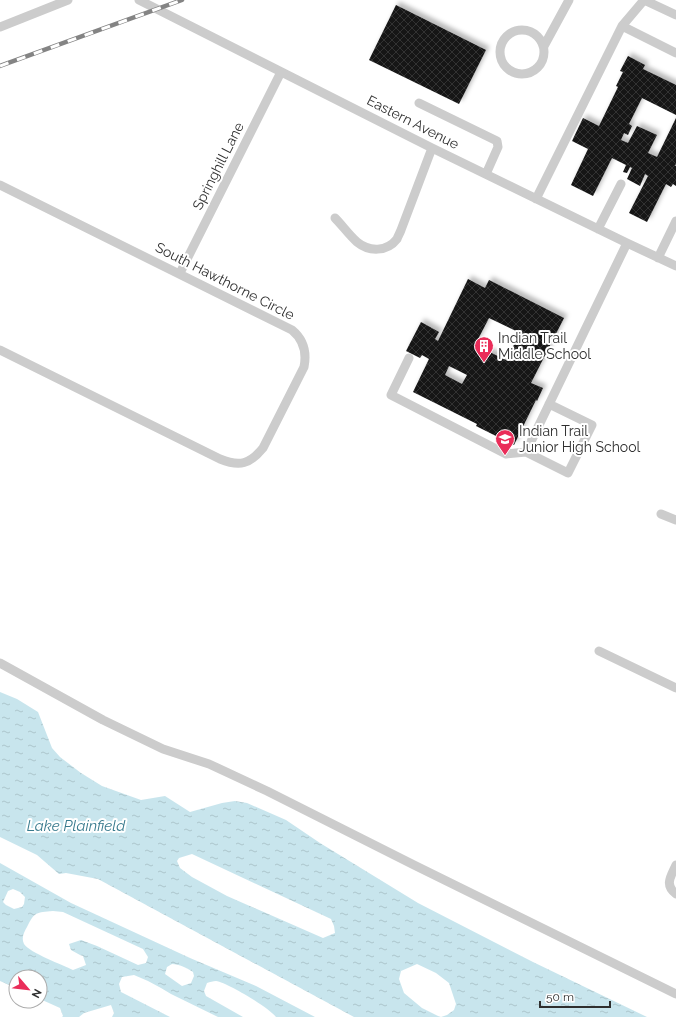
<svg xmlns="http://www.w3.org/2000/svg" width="676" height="1017" font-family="Raleway,sans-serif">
<defs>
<pattern id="water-ripples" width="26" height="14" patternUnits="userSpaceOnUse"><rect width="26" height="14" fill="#c8e5ed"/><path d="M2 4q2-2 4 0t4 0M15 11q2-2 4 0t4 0" fill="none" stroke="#acc5cc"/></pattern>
<pattern id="building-cross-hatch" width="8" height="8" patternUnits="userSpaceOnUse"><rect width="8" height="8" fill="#161616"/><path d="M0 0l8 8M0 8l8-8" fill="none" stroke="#303030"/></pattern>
<filter id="shadow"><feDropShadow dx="3.5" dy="-3.5" stdDeviation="2" flood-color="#0004"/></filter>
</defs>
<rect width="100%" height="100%" fill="#fff"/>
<!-- water -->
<path fill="url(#water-ripples)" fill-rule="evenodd" d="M 0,692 L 17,699 L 38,712 L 52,748 L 60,757 L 81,773 L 102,786 L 141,800 L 165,796 L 190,812 L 222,803 L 235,801 L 247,803 L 286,820 L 320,843 L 418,903 L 533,962 L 647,1017 L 354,1017 L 98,879 L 66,873 L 59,874 L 37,855 L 0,837 ZM 192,854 L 331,919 L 334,926 L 335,933 L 323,938 L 227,896 L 192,877 L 180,868 L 177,861 L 179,858 ZM 417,964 L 436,973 L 449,983 L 456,1004 L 454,1010 L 447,1015 L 441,1017 L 438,1016 L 422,1008 L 404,993 L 399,979 L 401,971 Z
M 0,863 L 71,903 L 190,958 L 256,986 L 315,1017 L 276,1017 C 268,1007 228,983 216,981 C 213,981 210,982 207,983 L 204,991 L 206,996 L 243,1017 L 218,1017 L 171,994 L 161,988 L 148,981 L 134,975 L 122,977 L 119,984 L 121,992 L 170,1017 L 112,1017 L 114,1013 L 111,1005 L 84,1013 L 79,1017 L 62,1017 L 63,1016 L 60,1008 L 40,999 L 40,977 L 16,977 L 16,988 L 0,981 ZM 13,889 L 20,892 L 25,897 L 24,904 L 22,907 L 14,909 L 6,905 L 3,902 L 8,891 ZM 53,911 L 63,912 L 143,949 L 148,957 L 146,963 L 138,965 L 97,946 L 81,940 L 69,944 L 71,950 L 80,955 L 83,956 L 86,965 L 73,970 C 63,965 30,953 24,944 C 21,938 24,932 27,927 C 35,911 36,913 53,911 ZM 172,964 C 179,964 187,968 193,972 L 194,976 L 191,983 L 182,986 L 165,974 L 167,967 Z"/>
<!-- building -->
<path fill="url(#building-cross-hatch)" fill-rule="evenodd" filter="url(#shadow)" d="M 396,5 L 486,50 L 459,104 L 369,60 Z
M 628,56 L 645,65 L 643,69 L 676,85 L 676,115 L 642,98 L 629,124 L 632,126 L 628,135 L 624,133 L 621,140 L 628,143 L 637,126 L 657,135 L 648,153 L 657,157 L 676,118 L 676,164 L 675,166 L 676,166 L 676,186 L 673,184 L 671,187 L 666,184 L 647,222 L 629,213 L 648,176 L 645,174 L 640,186 L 627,179 L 632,168 L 630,167 L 627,173 L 623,172 L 626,165 L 612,158 L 593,196 L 571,185 L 588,149 L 572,141 L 583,118 L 599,126 L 618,87 L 616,86 L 623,72 L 620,71 Z
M 468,279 L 485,288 L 489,280 L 564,318 L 531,383 L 543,388 L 537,401 L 536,400 L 514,445 L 476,426 L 477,424 L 413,392 L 429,359 L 422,355 L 420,358 L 406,351 L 421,322 L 439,332 L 435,339 L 438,341 ZM 489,318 L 520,333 L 506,360 L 475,345 ZM 449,366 L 467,375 L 462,384 L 445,375 Z"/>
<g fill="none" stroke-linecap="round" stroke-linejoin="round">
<!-- minor -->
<path stroke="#ccc" stroke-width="9" d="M 139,0 L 432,148 L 627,243 L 676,266
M 644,0 L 676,15
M 622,26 L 676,53
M 0,27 L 68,0
M500 52a22 22 0 1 1 44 0a22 22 0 1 1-44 0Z
M 544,46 L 569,0
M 419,103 L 497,141 L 498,147 L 486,174
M 0,185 L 292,330 C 304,340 307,352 304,367 L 263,448 C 250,464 240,467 220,459 L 0,350
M 536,199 L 622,26 L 644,0
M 335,218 C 342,225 349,235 357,242 C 369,252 387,252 397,239 C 398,236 400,233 401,230 L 432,148
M 598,229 L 621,184
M 658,258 L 676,221
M 180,273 L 281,72
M 409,358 L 391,395 L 506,454 L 526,452 L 627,243
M 526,452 L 568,473 L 592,425 L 549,404
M 661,514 L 676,520
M 599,651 L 676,688
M 0,663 L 103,720 L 163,749 L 209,764 L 267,791 L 414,865 L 676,994
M 676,865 C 671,876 664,885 676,894"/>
<!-- rail casing -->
<g stroke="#848484" stroke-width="4.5">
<path id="rail" d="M 0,66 L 182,0"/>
</g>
<!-- rail -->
<use href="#rail" stroke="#fff" stroke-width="3" stroke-dasharray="9" stroke-linecap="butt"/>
</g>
<!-- icons -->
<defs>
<g id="building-pin" transform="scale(1)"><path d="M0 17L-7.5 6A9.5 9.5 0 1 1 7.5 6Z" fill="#ea2d59" stroke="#fff"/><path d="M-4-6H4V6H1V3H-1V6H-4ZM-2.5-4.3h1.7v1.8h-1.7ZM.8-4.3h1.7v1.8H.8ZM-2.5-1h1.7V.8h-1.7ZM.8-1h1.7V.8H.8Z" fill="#fff"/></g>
<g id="school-pin" transform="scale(1)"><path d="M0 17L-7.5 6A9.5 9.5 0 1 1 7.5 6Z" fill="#ea2d59" stroke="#fff"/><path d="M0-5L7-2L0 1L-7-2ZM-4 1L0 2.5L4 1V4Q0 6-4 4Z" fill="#fff"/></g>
</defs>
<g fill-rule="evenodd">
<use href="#building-pin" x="484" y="346"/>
<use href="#school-pin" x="505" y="439"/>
</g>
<g text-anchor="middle" stroke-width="4" stroke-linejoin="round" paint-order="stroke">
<!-- street labels -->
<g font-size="14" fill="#2f2f2f" stroke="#fff">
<text transform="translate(413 122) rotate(27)" y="5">Eastern Avenue</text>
<text transform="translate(218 166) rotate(-63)" y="5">Springhill Lane</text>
<text transform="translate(225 281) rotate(27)" y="5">South Hawthorne Circle</text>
</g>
<!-- poi labels -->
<g font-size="14" fill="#2f2f2f" stroke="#fff" text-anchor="start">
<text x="498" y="343">Indian Trail<tspan x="498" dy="16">Middle School</tspan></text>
<text x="519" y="436">Indian Trail<tspan x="519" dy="16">Junior High School</tspan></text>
</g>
<!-- water labels -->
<g font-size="15" font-style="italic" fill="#387a8d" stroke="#fff">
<text x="76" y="831">Lake Plainfield</text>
</g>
</g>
<!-- north arrow -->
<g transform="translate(28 989) rotate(118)"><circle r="19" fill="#ffffff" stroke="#acacac"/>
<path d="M0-3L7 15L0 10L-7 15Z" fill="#ea2d59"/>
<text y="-6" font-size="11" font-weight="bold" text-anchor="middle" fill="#2f2f2f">N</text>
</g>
<!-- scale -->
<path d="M540 1001v6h70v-6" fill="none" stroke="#2f2f2f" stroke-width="2"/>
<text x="546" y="1001" font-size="12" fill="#2f2f2f" stroke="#ffffff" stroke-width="3" paint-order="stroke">50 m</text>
</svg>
